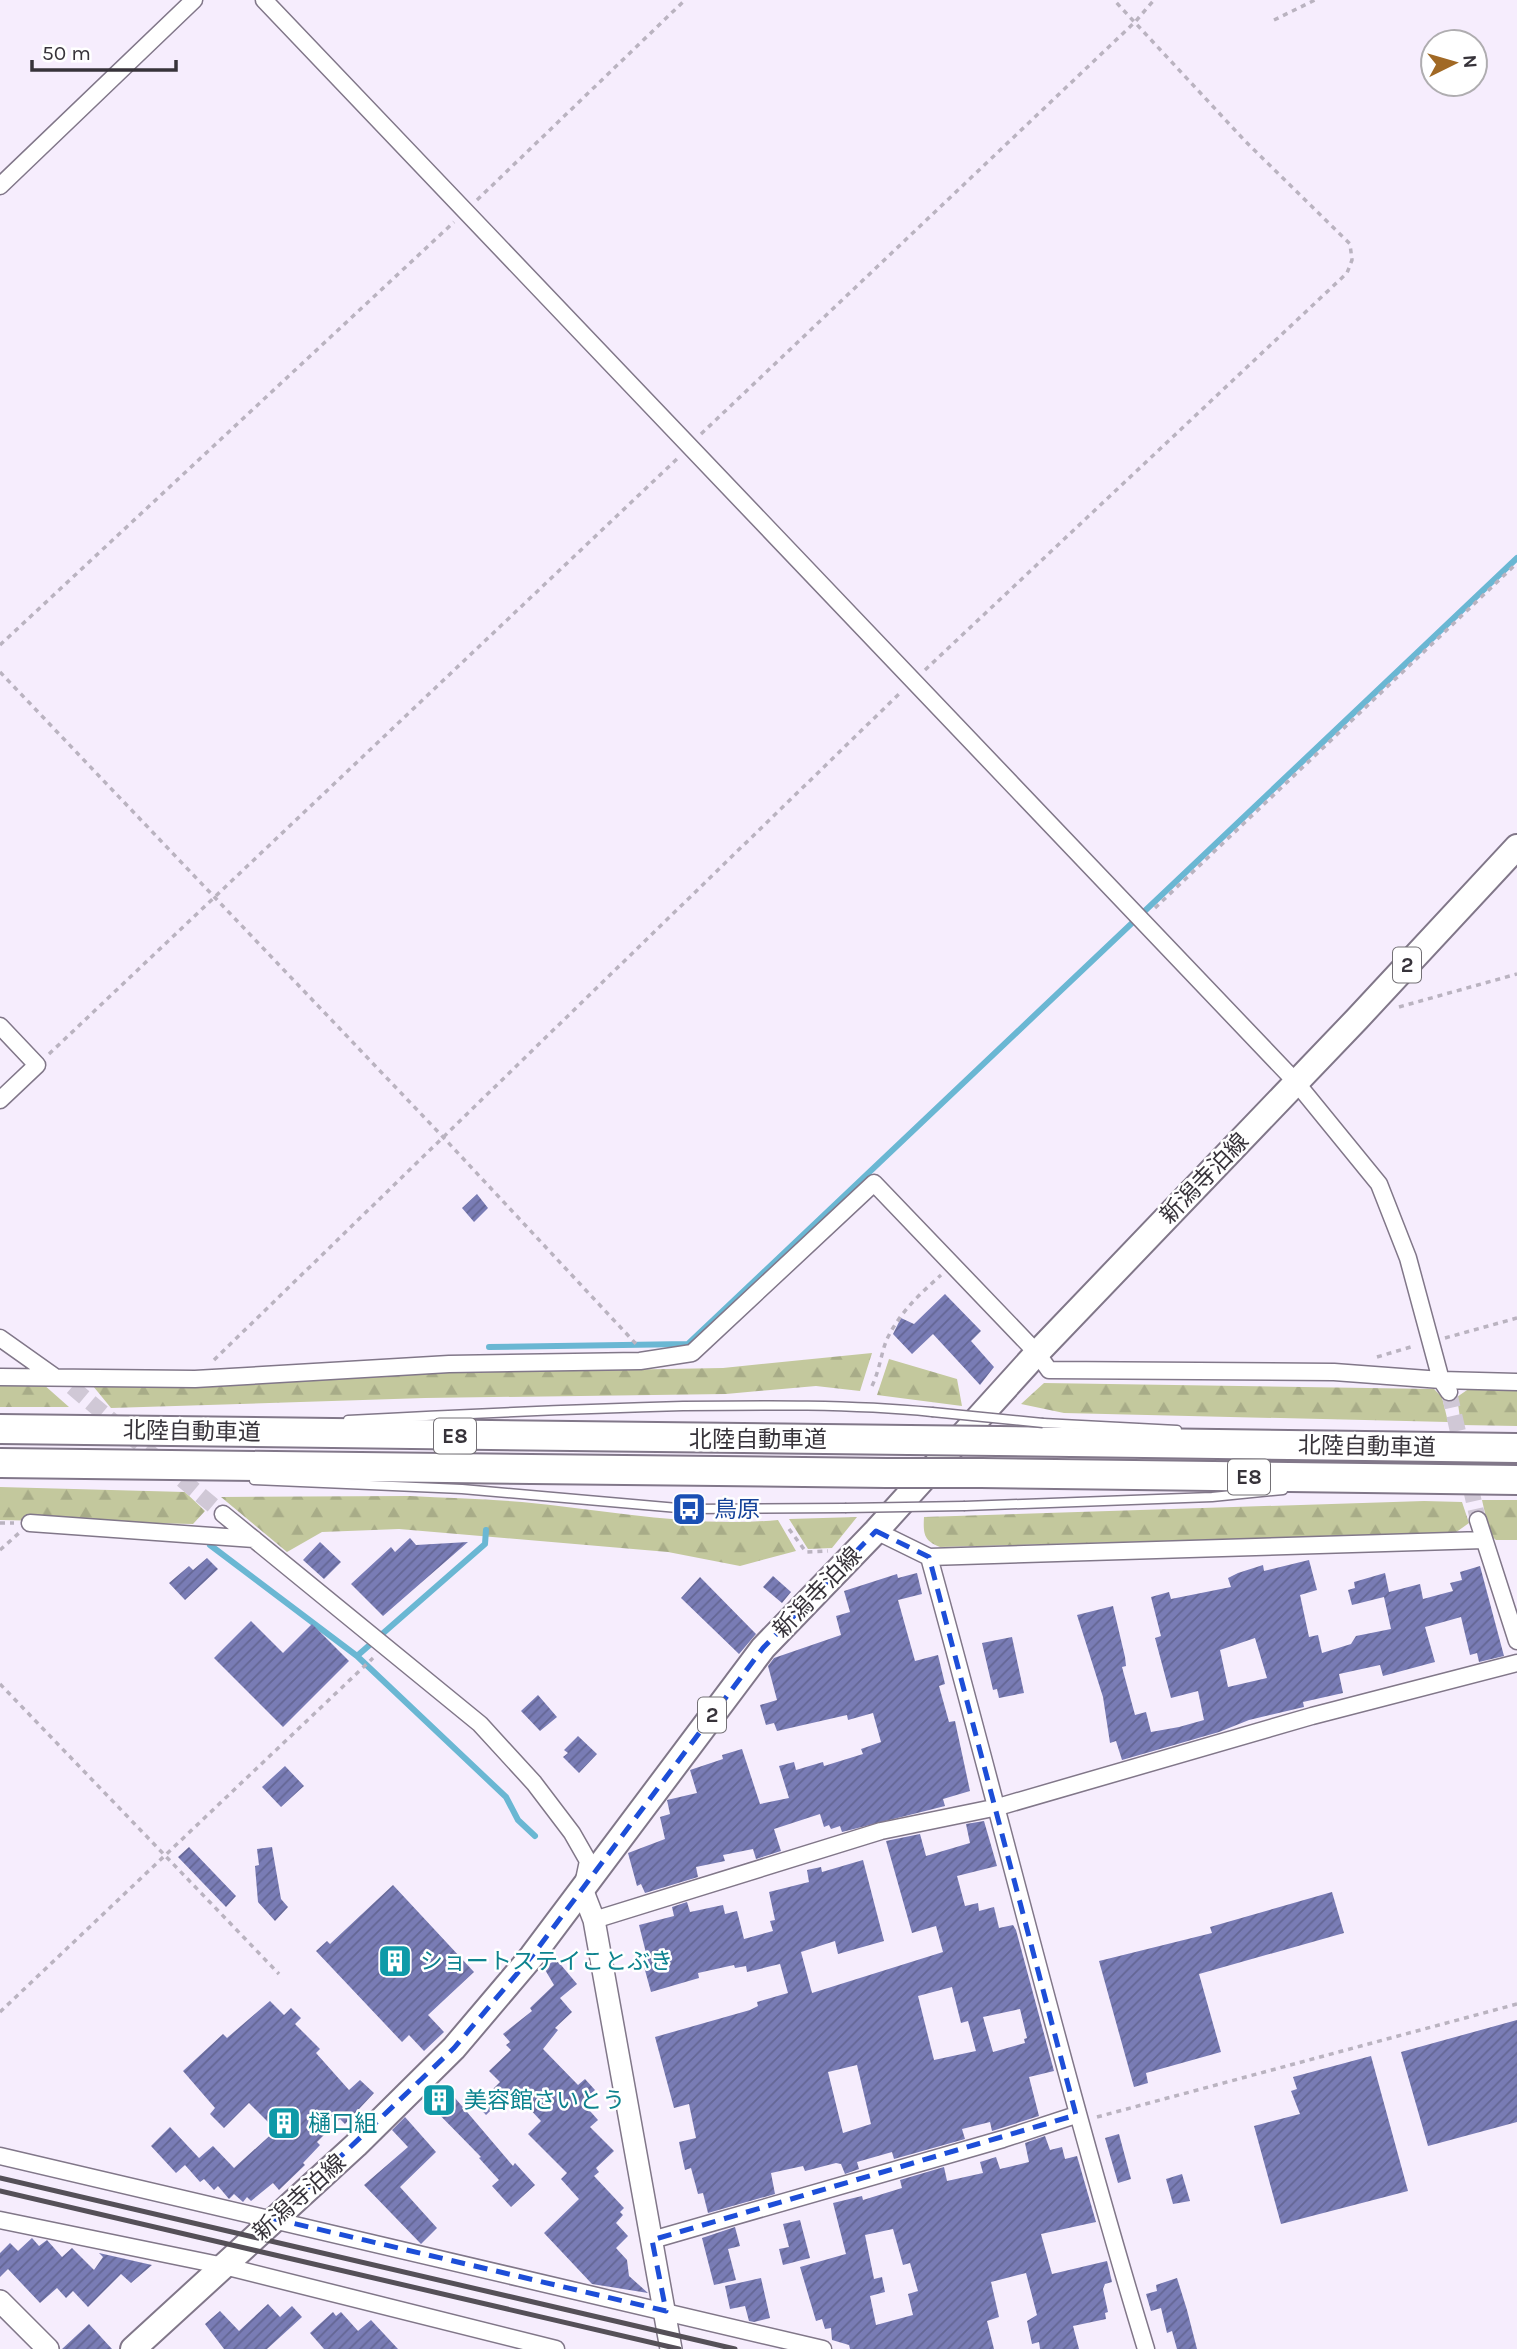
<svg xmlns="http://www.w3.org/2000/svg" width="1517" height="2349" font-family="Karla,'Noto Sans JP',sans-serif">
<defs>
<pattern id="forest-firs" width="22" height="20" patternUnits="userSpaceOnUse" patternTransform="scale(1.75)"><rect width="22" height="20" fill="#c3c89d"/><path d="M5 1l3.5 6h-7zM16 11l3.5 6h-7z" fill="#a8ac88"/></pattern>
<pattern id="building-hatch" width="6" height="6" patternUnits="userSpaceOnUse" patternTransform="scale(1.75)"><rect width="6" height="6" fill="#797cb5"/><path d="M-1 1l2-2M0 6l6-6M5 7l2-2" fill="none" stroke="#646694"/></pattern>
</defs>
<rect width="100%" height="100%" fill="#f6edfd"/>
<!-- forest -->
<path fill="url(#forest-firs)" d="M 872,1353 L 860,1391 L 816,1386 L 726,1394 L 425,1398 L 111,1408 L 93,1386 L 440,1373 L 723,1368 Z
M 889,1359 L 957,1379 L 962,1406 L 877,1395 Z
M 1044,1383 L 1434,1389 L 1442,1397 L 1448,1422 L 1064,1413 L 1021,1404 Z
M 0,1384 L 43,1384 L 69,1407 L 0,1407 Z
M 1470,1388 L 1517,1390 L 1517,1426 L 1461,1425 L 1457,1397 Z
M 0,1487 L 185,1492 L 205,1511 L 193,1524 L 0,1520 Z
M 410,1496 C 447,1498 485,1499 522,1502 C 607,1510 693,1528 778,1520 L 796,1551 L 740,1566 L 668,1552 L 399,1529 L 322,1532 L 287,1552 L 221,1497 Z
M 1482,1500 L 1517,1500 L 1517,1540 L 1496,1540 L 1490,1535 Z
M 1424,1501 L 1462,1502 L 1469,1523 L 1455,1533 L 940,1547 C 924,1541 923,1534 924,1517 Z
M 857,1517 L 832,1548 L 808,1549 L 789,1519 Z"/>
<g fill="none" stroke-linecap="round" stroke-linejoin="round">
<!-- stream -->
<path stroke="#6ab7d3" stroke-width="6" d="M 489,1347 L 688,1344 L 1517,558
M 210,1545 L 357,1656 L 506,1797 L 518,1820 L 535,1836
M 357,1656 L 485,1544 L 486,1530"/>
</g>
<!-- building -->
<path fill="url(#building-hatch)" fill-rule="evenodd" d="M 477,1194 L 488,1208 L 474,1222 L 462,1208 Z
M 945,1294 L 981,1331 L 971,1341 L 994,1367 L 980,1385 L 933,1334 L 912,1354 L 893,1334 L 901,1318 L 914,1324 Z
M 410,1538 L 416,1545 L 468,1542 L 383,1616 L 351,1584 L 391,1547 L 395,1552 Z
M 320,1542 L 341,1562 L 324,1579 L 303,1560 Z
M 207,1558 L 218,1569 L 185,1600 L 169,1583 L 189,1566 L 193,1570 Z
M 1309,1560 L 1317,1590 L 1300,1595 L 1309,1637 L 1318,1635 L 1322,1653 L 1351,1644 L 1356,1636 L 1391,1629 L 1384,1597 L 1352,1605 L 1348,1590 L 1355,1588 L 1354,1582 L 1385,1573 L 1389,1592 L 1420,1584 L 1423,1599 L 1453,1591 L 1450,1583 L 1462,1580 L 1460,1572 L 1480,1566 L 1504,1656 L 1479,1662 L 1477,1653 L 1470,1655 L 1461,1617 L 1429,1626 L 1425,1627 L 1435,1662 L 1383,1676 L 1380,1665 L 1339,1674 L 1343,1693 L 1303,1702 L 1304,1707 L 1249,1720 L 1219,1732 L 1122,1760 L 1116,1741 L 1110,1743 L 1103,1697 L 1077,1615 L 1113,1606 L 1125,1657 L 1126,1666 L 1122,1667 L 1135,1715 L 1146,1712 L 1151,1732 L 1179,1727 L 1204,1720 L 1198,1691 L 1171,1698 L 1155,1638 L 1161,1636 L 1151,1597 L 1169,1592 L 1171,1599 L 1231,1587 L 1228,1578 L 1238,1573 L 1263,1565 L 1264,1571 ZM 1255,1638 L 1267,1678 L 1228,1687 L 1220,1650 Z
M 917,1573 L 922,1594 L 898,1600 L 915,1661 L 938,1655 L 945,1684 L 939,1686 L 949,1722 L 955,1721 L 970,1791 L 943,1799 L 945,1806 L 842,1832 L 840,1826 L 831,1829 L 829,1825 L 824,1827 L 820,1814 L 774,1829 L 781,1851 L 756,1859 L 753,1849 L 723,1855 L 725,1861 L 696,1867 L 698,1877 L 645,1893 L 641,1884 L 637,1886 L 628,1853 L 665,1839 L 660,1817 L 670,1814 L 667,1800 L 697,1793 L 690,1770 L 723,1759 L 722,1755 L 742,1749 L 760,1804 L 789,1798 L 779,1766 L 794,1762 L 796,1770 L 823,1762 L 824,1766 L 863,1754 L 861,1749 L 881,1742 L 873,1713 L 848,1720 L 847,1715 L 777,1731 L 774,1723 L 766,1725 L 760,1705 L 777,1700 L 768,1666 L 774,1658 L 841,1635 L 836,1616 L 850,1612 L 844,1591 L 897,1574 L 898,1578 Z
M 773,1576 L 791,1592 L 782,1603 L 763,1587 Z
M 700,1577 L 756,1634 L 739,1654 L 681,1598 Z
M 251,1621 L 283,1653 L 312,1624 L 349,1661 L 283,1727 L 214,1658 Z
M 1012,1637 L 1024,1693 L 999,1698 L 997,1689 L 993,1690 L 982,1643 Z
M 538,1695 L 557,1717 L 540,1731 L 521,1711 Z
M 578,1736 L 597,1754 L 579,1773 L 563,1757 L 568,1753 L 564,1750 Z
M 285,1766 L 304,1786 L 281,1807 L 262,1787 Z
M 984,1821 L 997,1866 L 957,1876 L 965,1906 L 978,1903 L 979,1911 L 994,1907 L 999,1928 L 1013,1925 L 1016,1930 L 1054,2071 L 1029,2077 L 1039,2116 L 992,2131 L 990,2122 L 962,2129 L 965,2139 L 894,2159 L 892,2152 L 857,2162 L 859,2169 L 845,2174 L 841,2164 L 836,2163 L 805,2171 L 803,2166 L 771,2173 L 775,2194 L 708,2213 L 703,2193 L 698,2194 L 691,2168 L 685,2170 L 679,2142 L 696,2138 L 689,2104 L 674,2108 L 655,2037 L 750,2010 L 758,2006 L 757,2002 L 788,1993 L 780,1964 L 747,1972 L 746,1966 L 735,1968 L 734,1965 L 698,1973 L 699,1978 L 651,1992 L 643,1963 L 648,1961 L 639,1925 L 674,1916 L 672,1907 L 687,1902 L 690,1912 L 723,1905 L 725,1914 L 737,1911 L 744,1939 L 773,1931 L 770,1921 L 775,1920 L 769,1892 L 809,1882 L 807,1870 L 821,1867 L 822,1872 L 863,1860 L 884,1941 L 838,1954 L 835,1941 L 801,1952 L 812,1993 L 943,1952 L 936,1926 L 912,1933 L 886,1841 L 920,1834 L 926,1856 L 970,1843 L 966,1824 ZM 952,1987 L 961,2023 L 968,2021 L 976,2051 L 934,2060 L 918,1996 ZM 1020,2009 L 1027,2038 L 1024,2039 L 1025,2043 L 993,2052 L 983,2017 ZM 857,2065 L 871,2124 L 843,2133 L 828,2072 Z
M 189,1847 L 236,1896 L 226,1907 L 178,1857 Z
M 272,1847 L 281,1899 L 288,1907 L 275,1921 L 258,1902 L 255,1866 L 259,1865 L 257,1849 Z
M 393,1885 L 474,1972 L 428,2015 L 444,2032 L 424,2051 L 409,2035 L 402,2042 L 316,1951 L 327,1941 L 330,1944 Z
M 1332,1892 L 1344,1933 L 1199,1974 L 1221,2052 L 1146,2073 L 1148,2083 L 1134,2087 L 1099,1961 L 1212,1933 L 1210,1927 Z
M 556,1959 L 577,1984 L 560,1998 L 572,2012 L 555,2028 L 558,2030 L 543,2049 L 578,2085 L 585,2079 L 595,2090 L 582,2102 L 598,2120 L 590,2127 L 614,2151 L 596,2168 L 599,2172 L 594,2176 L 624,2208 L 620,2212 L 623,2215 L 616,2223 L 628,2236 L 616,2248 L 627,2260 L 629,2276 L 648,2293 L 592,2284 L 544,2233 L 579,2199 L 561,2179 L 567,2173 L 528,2134 L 541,2121 L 512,2090 L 486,2115 L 477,2105 L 500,2082 L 489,2071 L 511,2050 L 506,2045 L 510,2042 L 503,2034 L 532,2011 L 530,2008 L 554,1985 L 544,1968 Z
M 270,2001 L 284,2015 L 291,2008 L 301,2018 L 295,2024 L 320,2049 L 316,2053 L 349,2090 L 360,2080 L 374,2093 L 345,2124 L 340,2119 L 317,2142 L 320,2145 L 303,2163 L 305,2165 L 279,2190 L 273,2183 L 251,2201 L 247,2197 L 243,2202 L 234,2194 L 229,2199 L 218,2186 L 214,2190 L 204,2179 L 200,2182 L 185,2165 L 176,2173 L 151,2146 L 170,2127 L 199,2158 L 213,2146 L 234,2168 L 276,2130 L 249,2103 L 224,2128 L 210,2114 L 215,2108 L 183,2071 L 223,2034 L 227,2038 Z
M 1517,2020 L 1517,2122 L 1428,2146 L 1401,2052 Z
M 1371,2056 L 1408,2191 L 1281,2224 L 1254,2126 L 1300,2114 L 1291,2091 L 1297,2089 L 1293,2077 Z
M 444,2085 L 513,2166 L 515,2163 L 535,2185 L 511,2207 L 492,2186 L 499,2180 L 479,2158 L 481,2157 L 426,2101 Z
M 405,2117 L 436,2152 L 400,2187 L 437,2228 L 421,2244 L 364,2185 L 408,2147 L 392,2130 Z
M 1119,2134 L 1131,2179 L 1118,2183 L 1105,2138 Z
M 1045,2136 L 1050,2150 L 1062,2147 L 1065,2159 L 1077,2156 L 1096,2222 L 1041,2234 L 1052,2274 L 1107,2261 L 1112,2282 L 1105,2284 L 1103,2289 L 1108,2312 L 1105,2313 L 1106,2319 L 1073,2326 L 1079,2349 L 1040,2349 L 1039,2342 L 1032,2344 L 1027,2321 L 1037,2315 L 1026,2273 L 991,2282 L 999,2317 L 987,2321 L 994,2349 L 850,2349 L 849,2345 L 832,2340 L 831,2328 L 825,2329 L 822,2319 L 816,2321 L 800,2267 L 846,2254 L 833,2203 L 862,2196 L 863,2200 L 902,2188 L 900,2180 L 944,2167 L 947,2181 L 983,2173 L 980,2162 L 996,2157 L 1000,2169 L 1029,2162 L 1025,2143 ZM 893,2229 L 903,2265 L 910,2263 L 918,2291 L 908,2294 L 913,2315 L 876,2325 L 870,2296 L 885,2292 L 882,2277 L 874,2279 L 865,2235 Z
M 1182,2174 L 1190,2201 L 1173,2204 L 1166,2179 Z
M 800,2220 L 810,2258 L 783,2265 L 779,2249 L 789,2247 L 783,2224 Z
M 735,2227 L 740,2246 L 728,2249 L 736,2280 L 714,2285 L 702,2238 Z
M 32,2238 L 39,2246 L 47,2240 L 62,2257 L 72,2248 L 94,2270 L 103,2257 L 99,2253 L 152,2265 L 131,2283 L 121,2274 L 88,2307 L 73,2291 L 66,2298 L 57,2288 L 40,2303 L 8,2269 L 0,2277 L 0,2253 L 10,2243 L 18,2251 Z
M 761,2278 L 770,2318 L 754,2322 L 749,2321 L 745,2306 L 730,2309 L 725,2286 Z
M 1177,2278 L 1187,2310 L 1197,2349 L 1177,2349 L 1172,2331 L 1167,2333 L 1161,2308 L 1151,2311 L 1146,2294 L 1157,2291 L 1156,2285 Z
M 268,2304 L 280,2317 L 292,2306 L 302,2317 L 267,2349 L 224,2349 L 205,2324 L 220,2311 L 239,2331 Z
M 333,2312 L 336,2316 L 341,2312 L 358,2331 L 371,2320 L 398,2349 L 324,2349 L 310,2333 Z
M 89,2324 L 112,2349 L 62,2349 Z"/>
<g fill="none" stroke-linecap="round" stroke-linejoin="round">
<!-- street-tunnel -->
<path stroke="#d0c8d6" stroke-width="16" stroke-dasharray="16 8" stroke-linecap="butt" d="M 72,1387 L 223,1514
M 1449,1392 L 1478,1520"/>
<!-- lane casing -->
<g stroke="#817789" stroke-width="11">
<path id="lane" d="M 348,1420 C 460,1414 571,1409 683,1406 C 766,1405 849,1404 932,1412
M 1043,1423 L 1177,1430
M 254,1480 L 462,1489 L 689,1509 L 845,1508
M 965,1506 L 1212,1497 L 1283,1490"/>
</g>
<!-- street casing -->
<g stroke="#817789" stroke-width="19">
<path id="street" d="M 264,0 L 1295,1081 L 1379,1184 L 1408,1258 L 1441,1380 L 1449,1392
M 0,186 L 194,0
M 0,1026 L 37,1065 L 0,1100
M 0,1338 L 55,1377
M 0,1377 L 195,1379 L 449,1364 L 640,1361 L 692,1353 L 874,1183 L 1037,1353 L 1049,1370 L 1334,1372 L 1441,1380 L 1517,1382
M 223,1514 L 480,1724 L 534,1783 L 572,1833 L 588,1861 L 584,1880
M 1478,1520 L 1517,1641
M 30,1523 L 254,1539
M 876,1531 L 929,1557 C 1002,1821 1066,2087 1146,2349
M 929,1557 L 1484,1540
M 594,1920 L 881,1831 L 998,1807 L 1312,1716 L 1517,1663
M 0,2156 L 823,2349
M 0,2220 L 224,2266 L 556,2349
M 652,2240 L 1003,2139 L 1076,2115"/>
</g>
<!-- secondary casing -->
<g stroke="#817789" stroke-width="24">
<path id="secondary" d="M 582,1889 L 594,1920 L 671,2349
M 0,2301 L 48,2349"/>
</g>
<!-- primary casing -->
<g stroke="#817789" stroke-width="28">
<path id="primary" d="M 133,2349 L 356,2145 L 454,2048 L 532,1956 L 763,1648 L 876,1531 L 1037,1353 L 1357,1019 L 1517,847"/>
</g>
<!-- highway casing -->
<g stroke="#817789" stroke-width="32">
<path id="highway" d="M 0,1429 L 909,1440
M 998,1441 L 1517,1448
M 0,1463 L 887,1473
M 981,1473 L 1517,1480"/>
</g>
<!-- path -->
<path stroke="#bab3c0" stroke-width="3.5" stroke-dasharray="5 5" stroke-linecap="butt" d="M 1274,20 L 1315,0
M 477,200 L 685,0
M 701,434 L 1135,22 L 1154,0
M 0,645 L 454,222
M 925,670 L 1347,273 L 1352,260 L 1350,244 L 1246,142 L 1114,0
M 0,672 L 443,1137 L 637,1345
M 1155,908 L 1517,563
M 1399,1007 L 1517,974
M 49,1054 L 679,457
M 1445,1338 L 1517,1318
M 1377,1357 L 1414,1346
M 214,1360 L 901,692
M 872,1386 C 880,1369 881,1353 887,1339 C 900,1312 920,1294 941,1275
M 0,1523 L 14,1523
M 789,1529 L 806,1552 L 828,1551
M 0,1550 L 19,1533
M 0,1684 L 279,1974
M 0,2012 L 373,1658
M 1097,2117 L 1517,2004"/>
<!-- lane -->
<use href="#lane" stroke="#fff" stroke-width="8"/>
<!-- street -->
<use href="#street" stroke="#fff" stroke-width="16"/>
<!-- secondary -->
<use href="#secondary" stroke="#fff" stroke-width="21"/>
<!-- primary -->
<use href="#primary" stroke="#fff" stroke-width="24"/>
<!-- highway -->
<use href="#highway" stroke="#fff" stroke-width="28"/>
<!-- rail -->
<path stroke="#555058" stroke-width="5" d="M 0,2178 L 735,2349
M 0,2191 L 679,2349"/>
<!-- lane-bridge casing -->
<g stroke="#817789" stroke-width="11" stroke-linecap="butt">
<path id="lane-bridge" d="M 932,1412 L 1043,1423
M 845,1508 L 965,1506"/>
</g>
<!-- highway-bridge casing -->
<g stroke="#817789" stroke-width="32" stroke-linecap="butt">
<path id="highway-bridge" d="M 909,1440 L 998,1441
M 887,1473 L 981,1473"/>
</g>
<!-- lane-bridge -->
<use href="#lane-bridge" stroke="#fff" stroke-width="8"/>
<!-- highway-bridge -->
<use href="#highway-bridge" stroke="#fff" stroke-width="28"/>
</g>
<!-- marked area -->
<path fill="none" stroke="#1d4ed8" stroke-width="5" stroke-dasharray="14 9" stroke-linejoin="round" d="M 876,1531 L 929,1557 L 1076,2115 L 652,2240 L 666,2311 L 275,2219 L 454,2048 L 532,1956 L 763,1648 Z"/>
<!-- icons -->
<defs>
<g id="bus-square" transform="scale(1.75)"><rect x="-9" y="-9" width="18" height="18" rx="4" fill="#1a4fb4" stroke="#fff"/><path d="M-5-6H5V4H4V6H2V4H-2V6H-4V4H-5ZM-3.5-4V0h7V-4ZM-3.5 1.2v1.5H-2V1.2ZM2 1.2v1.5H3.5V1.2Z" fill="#fff"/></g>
<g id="building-square" transform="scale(1.75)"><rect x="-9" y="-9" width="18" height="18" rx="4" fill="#0f9aa8" stroke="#fff"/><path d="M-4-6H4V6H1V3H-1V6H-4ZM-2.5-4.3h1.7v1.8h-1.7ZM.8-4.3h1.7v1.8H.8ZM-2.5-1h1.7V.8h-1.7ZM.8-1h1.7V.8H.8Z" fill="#fff"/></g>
</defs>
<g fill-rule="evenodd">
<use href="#bus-square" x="689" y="1509"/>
<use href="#building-square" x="395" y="1961"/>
<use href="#building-square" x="439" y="2100"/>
<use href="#building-square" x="284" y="2123"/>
</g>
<g text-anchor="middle" stroke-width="5" stroke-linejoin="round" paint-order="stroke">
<!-- shield labels -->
<g fill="#fff" stroke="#737075" stroke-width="2">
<rect x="1393" y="947.5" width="28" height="35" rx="5"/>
<rect x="434" y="1418.5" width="42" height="35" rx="5"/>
<rect x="1228" y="1459.5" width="42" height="35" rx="5"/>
<rect x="698" y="1697.5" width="28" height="35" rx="5"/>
</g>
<g font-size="21" font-weight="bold" fill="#37333a">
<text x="1407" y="972">2</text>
<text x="455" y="1443">E8</text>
<text x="1249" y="1484">E8</text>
<text x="712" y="1722">2</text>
</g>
<!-- street labels -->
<g font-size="23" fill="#37333a" stroke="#fff">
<text transform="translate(1204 1178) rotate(-46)" y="8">新潟寺泊線</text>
<text transform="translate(192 1431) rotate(1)" y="8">北陸自動車道</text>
<text x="758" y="1447">北陸自動車道</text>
<text transform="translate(1367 1446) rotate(1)" y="8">北陸自動車道</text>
<text transform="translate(817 1592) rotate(-46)" y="8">新潟寺泊線</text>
<text transform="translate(299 2197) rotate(-42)" y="8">新潟寺泊線</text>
</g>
<!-- transit labels -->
<g font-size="23" fill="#164399" stroke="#fff" text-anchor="start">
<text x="714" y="1517">鳥原</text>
</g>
<!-- culture labels -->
<g font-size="23" fill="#0d838f" stroke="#fff" text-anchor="start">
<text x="420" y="1969">ショートステイことぶき</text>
<text x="464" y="2108">美容館さいとう</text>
<text x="308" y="2131">樋口組</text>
</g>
</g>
<!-- north arrow -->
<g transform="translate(1454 63) rotate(85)"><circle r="33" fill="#ffffff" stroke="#afadb0" stroke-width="2"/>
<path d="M0-5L12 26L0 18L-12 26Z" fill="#a16925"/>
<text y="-10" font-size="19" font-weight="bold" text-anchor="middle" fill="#37333a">N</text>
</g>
<!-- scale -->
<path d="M32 60v10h144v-10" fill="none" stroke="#37333a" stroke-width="3.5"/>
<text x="42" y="60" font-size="21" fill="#37333a" stroke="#ffffff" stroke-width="5" paint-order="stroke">50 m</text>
</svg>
